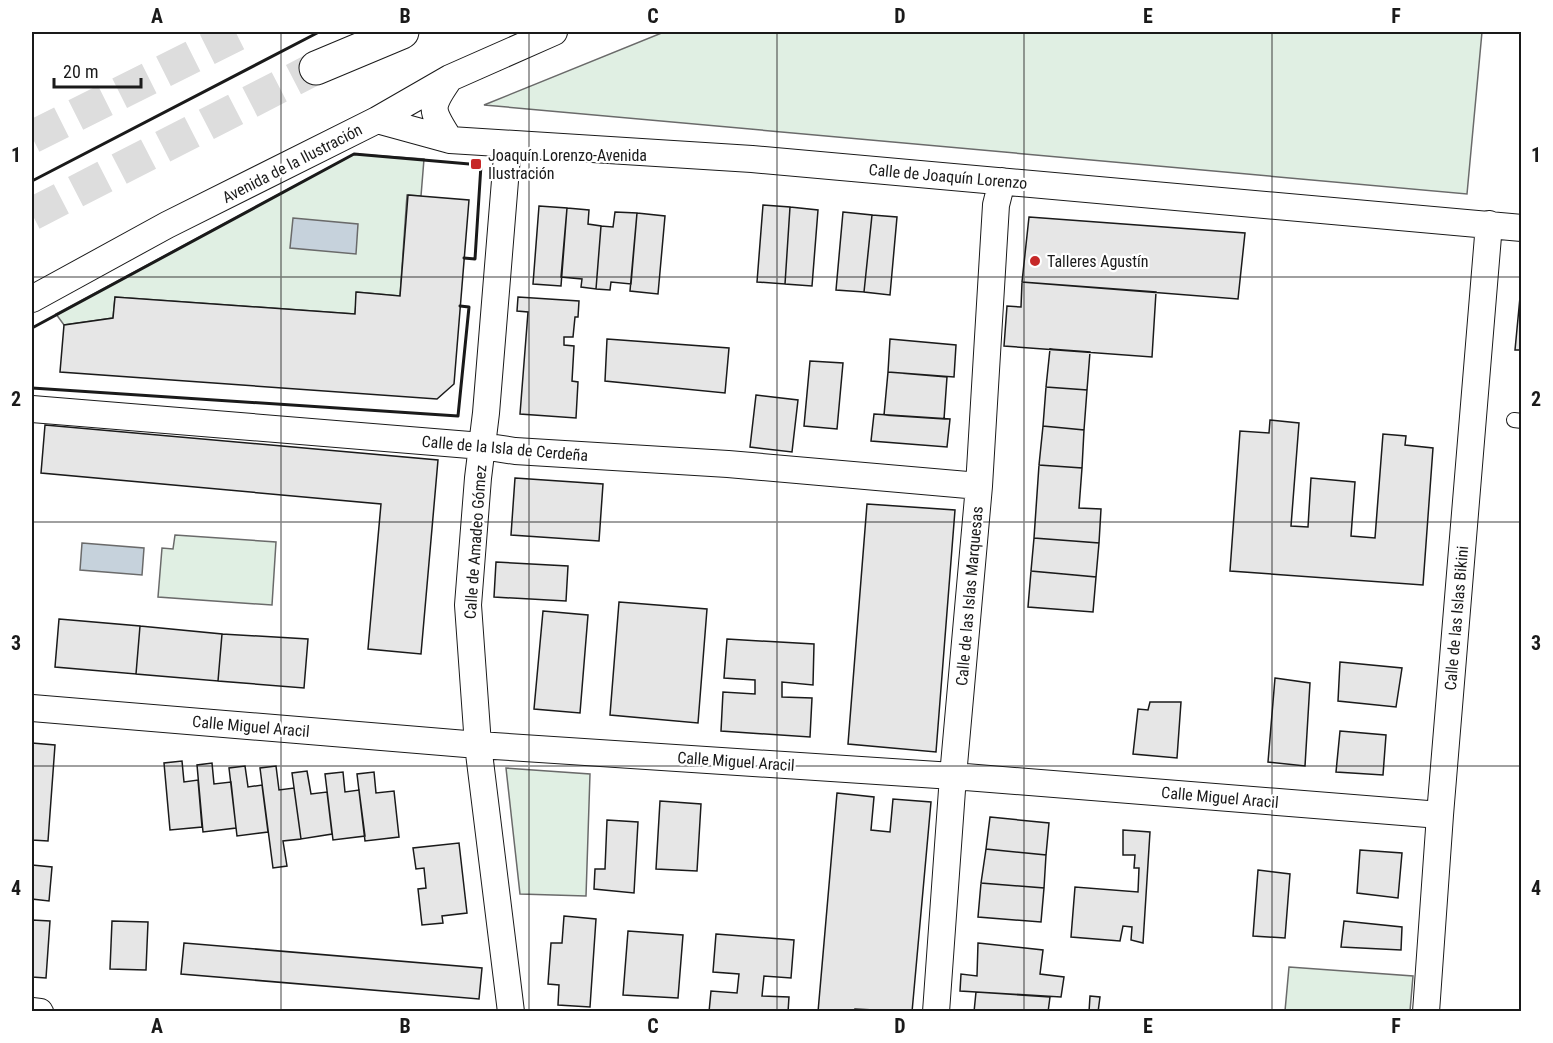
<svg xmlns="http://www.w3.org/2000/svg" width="1553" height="1043" font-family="'Roboto Condensed',sans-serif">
<rect width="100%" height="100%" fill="#fff"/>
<!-- green -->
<path fill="#e0efe3" stroke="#6a6a6a" stroke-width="1.5" d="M 664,32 L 1482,32 L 1467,194 L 484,105 Z
M 354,154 L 424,159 L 421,196 L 407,195 L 400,296 L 357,292 L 355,314 L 115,297 L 113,318 L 64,325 L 56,314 Z
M 175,535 L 276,542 L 272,605 L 158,597 L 162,548 L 173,549 Z
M 506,768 L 590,774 L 586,896 L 520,894 Z
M 1289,967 L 1413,976 L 1410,1011 L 1285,1011 Z"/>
<!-- water -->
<path fill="#c6d2dc" stroke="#6a6a6a" stroke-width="1.5" d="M 293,218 L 358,224 L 356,254 L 290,248 Z
M 82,543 L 144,548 L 142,575 L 80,570 Z"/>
<!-- building -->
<path fill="#e6e6e6" stroke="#1a1a1a" stroke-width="1.5" d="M 408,195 L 469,200 L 454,384 L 437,399 L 60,372 L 64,325 L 113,318 L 115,297 L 355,314 L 356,292 L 400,296 Z
M 763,205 L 790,207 L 785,284 L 757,282 Z
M 539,206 L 567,208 L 561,286 L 533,284 Z
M 790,207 L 818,210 L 812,286 L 785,284 Z
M 567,208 L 589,210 L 588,224 L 601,226 L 596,289 L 581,287 L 582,279 L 561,277 Z
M 615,212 L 637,213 L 631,284 L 611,282 L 610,290 L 596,289 L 601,226 L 613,227 Z
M 843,212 L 872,215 L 864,292 L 836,290 Z
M 637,213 L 665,216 L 658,294 L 630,291 Z
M 872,215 L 897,217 L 890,295 L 864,292 Z
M 1029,217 L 1245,233 L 1238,299 L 1022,282 Z
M 1522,276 L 1522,350 L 1515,350 Z
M 1022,282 L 1156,292 L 1152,357 L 1004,346 L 1007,306 L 1021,307 Z
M 518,297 L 579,301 L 578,317 L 575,317 L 573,337 L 564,337 L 564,345 L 574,346 L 572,381 L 578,382 L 576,418 L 520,414 L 528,312 L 517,311 Z
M 607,339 L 729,348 L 725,393 L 605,381 Z
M 890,339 L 956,345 L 954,377 L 888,372 Z
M 1050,349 L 1090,352 L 1087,390 L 1046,387 Z
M 810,361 L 843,363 L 837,429 L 804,426 Z
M 888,372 L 947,377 L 944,419 L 884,415 Z
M 1046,387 L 1087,390 L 1084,430 L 1043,426 Z
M 756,395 L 798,400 L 792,452 L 750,447 Z
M 874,414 L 950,419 L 947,447 L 871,441 Z
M 1270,420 L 1299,423 L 1291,526 L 1308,527 L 1311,478 L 1355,482 L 1351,536 L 1375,538 L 1383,434 L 1406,436 L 1405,445 L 1433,448 L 1423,585 L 1230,571 L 1240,431 L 1269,433 Z
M 45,425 L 438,460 L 421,654 L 368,649 L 381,504 L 41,473 Z
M 1043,426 L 1084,430 L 1082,468 L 1039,465 Z
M 1039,465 L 1082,468 L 1079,508 L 1101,509 L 1099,543 L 1034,538 Z
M 515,478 L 603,484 L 599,541 L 511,535 Z
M 867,504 L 955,510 L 936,752 L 848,744 Z
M 1034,538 L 1099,543 L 1096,577 L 1031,571 Z
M 496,562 L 568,566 L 566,601 L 494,597 Z
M 1031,571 L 1096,577 L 1093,612 L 1028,607 Z
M 619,602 L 707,609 L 698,723 L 610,715 Z
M 543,611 L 588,615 L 580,713 L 534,709 Z
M 59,619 L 140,626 L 136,674 L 55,667 Z
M 140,626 L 222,634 L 218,681 L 136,674 Z
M 222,634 L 308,639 L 304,688 L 218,681 Z
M 727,639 L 814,644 L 813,685 L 782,682 L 782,697 L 812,698 L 810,737 L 721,731 L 723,692 L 755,694 L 755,680 L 724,678 Z
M 1340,662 L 1402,668 L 1396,707 L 1338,701 Z
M 1275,678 L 1310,683 L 1305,766 L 1268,762 Z
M 1150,702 L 1181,702 L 1177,758 L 1133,754 L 1138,709 L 1148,710 Z
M 1340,731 L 1386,735 L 1383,775 L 1336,772 Z
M 32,743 L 55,745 L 48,841 L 32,840 Z
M 182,761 L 184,782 L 198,780 L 202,827 L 170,830 L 164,763 Z
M 212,763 L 214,784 L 231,782 L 236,828 L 203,832 L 197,765 Z
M 245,766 L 248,787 L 262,785 L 268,832 L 237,836 L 229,768 Z
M 276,766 L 279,790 L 294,788 L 301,839 L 283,841 L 287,866 L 273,868 L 260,768 Z
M 307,771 L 311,794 L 327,792 L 332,834 L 301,839 L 292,773 Z
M 343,772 L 345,792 L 359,790 L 365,836 L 333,840 L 325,774 Z
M 374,772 L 376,793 L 394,791 L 399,837 L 365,841 L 357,774 Z
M 837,793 L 874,797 L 871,830 L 890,832 L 893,799 L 931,802 L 912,1012 L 874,1012 L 874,1010 L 855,1009 L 855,1012 L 818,1012 Z
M 660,801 L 701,804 L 697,871 L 656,869 Z
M 990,817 L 1049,823 L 1046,855 L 986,849 Z
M 607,820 L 638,822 L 634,893 L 594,889 L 595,869 L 605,869 Z
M 1123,830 L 1150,832 L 1143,943 L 1131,940 L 1132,927 L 1123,926 L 1120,941 L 1071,937 L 1075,887 L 1138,892 L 1139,868 L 1134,868 L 1135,855 L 1123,855 Z
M 459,843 L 467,913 L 442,916 L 443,923 L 422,925 L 418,889 L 426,888 L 424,868 L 416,869 L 413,848 Z
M 986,849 L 1046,855 L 1044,888 L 981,883 Z
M 1360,850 L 1402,853 L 1398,898 L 1357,893 Z
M 32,865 L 52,867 L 49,901 L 32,899 Z
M 1258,870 L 1290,874 L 1285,938 L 1253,936 Z
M 981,883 L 1044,888 L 1041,922 L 978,917 Z
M 564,916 L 596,919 L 590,1007 L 558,1005 L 559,985 L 548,984 L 551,943 L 562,943 Z
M 32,920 L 50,921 L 46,978 L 32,977 Z
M 112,921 L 148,922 L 146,970 L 110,969 Z
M 1344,921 L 1402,927 L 1401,950 L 1341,947 Z
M 628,931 L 683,935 L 678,998 L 623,995 Z
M 716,934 L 794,940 L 791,978 L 764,976 L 762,996 L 789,997 L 788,1012 L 709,1012 L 711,991 L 737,993 L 739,974 L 713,972 Z
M 184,943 L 482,968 L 479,999 L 181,974 Z
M 978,943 L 1043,950 L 1040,974 L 1064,977 L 1061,997 L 960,991 L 961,974 L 977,976 Z
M 976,992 L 1050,997 L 1048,1012 L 974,1012 Z
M 1090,996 L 1100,997 L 1098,1012 L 1089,1012 Z"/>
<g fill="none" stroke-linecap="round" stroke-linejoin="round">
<!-- highway-tunnel -->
<path stroke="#ddd" stroke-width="33" stroke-dasharray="33 16" stroke-linecap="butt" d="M 32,137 L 242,32
M 32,214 L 316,68"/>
<!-- lane casing -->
<g stroke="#1a1a1a" stroke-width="16">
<path id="lane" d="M 1514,420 L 1522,421"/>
</g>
<!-- street casing -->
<g stroke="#1a1a1a" stroke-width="28">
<path id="street" d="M 450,78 C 429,108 430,109 450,140
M 377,120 L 450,140 L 752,159 L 1522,228
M 508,144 L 486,413 L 478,478 L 468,605 L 478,745 L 511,1012
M 32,299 L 167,225 L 377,120 L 450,78 L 554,32
M 32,409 L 482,446 L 515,451 L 728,464 L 979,486
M 32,708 L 478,745 L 953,776 L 1440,815
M 32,1011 L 40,1012
M 936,1012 L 953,776 L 979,486 L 996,205 L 1002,181
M 1426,1012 L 1440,815 L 1489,224"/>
</g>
<!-- highway casing -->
<g stroke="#1a1a1a" stroke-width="35">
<path id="highway" d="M 316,68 L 402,32"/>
</g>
<!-- lane -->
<use href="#lane" stroke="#fff" stroke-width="14"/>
<!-- street -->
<use href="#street" stroke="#fff" stroke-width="26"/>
<!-- highway -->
<use href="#highway" stroke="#fff" stroke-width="33"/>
<!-- wall -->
<path stroke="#1a1a1a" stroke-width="3" d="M 32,181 L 319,32
M 32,328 L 354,154 L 481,165 L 475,259 L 464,258
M 32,388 L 458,416 L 469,307 L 460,306"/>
</g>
<!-- grid -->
<path fill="none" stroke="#1a1a1a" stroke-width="1.5" stroke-opacity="0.55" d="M 281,32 L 281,1012M 529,32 L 529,1012M 777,32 L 777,1012M 1024,32 L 1024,1012M 1272,32 L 1272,1012M 32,277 L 1522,277M 32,522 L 1522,522M 32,766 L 1522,766"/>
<!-- markers -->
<g fill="#c62828" stroke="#fff" stroke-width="2">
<rect x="470" y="158" width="12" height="12" rx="3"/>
<circle cx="1035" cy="261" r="6"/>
</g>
<g text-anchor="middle" stroke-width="4.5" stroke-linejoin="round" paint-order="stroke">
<!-- poi labels -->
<g font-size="16" fill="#1a1a1a" stroke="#fff" text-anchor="start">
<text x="488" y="161">Joaquín Lorenzo-Avenida<tspan x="488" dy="18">Ilustración</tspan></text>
<text x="1047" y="267">Talleres Agustín</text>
</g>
<!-- street labels -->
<g font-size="16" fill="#1a1a1a" stroke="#fff">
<text transform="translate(292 163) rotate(-27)" y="6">Avenida de la Ilustración</text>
<text transform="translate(948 176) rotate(5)" y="6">Calle de Joaquín Lorenzo</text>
<text transform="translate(505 448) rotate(5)" y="6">Calle de la Isla de Cerdeña</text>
<text transform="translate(475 542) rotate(-86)" y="6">Calle de Amadeo Gómez</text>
<text transform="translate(969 596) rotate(-85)" y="6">Calle de las Islas Marquesas</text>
<text transform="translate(1456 618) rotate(-85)" y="6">Calle de las Islas Bikini</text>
<text transform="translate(251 726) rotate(5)" y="6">Calle Miguel Aracil</text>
<text transform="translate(736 761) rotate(4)" y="6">Calle Miguel Aracil</text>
<text transform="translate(1220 797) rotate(5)" y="6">Calle Miguel Aracil</text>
</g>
</g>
<!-- border -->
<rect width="1553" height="1043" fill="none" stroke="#ffffff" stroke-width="66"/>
<!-- scale -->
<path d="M54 78v9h87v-9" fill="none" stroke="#1a1a1a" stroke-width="3"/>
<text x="63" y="78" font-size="18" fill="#1a1a1a" stroke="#ffffff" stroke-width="4.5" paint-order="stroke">20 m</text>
<rect x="33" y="33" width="1487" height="977" fill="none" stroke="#1a1a1a" stroke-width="2"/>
<g font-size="20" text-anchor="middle" font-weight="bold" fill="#1a1a1a">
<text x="157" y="23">A</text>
<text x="405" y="23">B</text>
<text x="653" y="23">C</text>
<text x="900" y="23">D</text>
<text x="1148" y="23">E</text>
<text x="1396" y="23">F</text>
<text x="16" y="162">1</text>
<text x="1536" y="162">1</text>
<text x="16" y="406">2</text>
<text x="1536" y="406">2</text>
<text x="16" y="650">3</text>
<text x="1536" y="650">3</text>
<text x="16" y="895">4</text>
<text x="1536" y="895">4</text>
<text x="157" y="1033">A</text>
<text x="405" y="1033">B</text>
<text x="653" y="1033">C</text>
<text x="900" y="1033">D</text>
<text x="1148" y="1033">E</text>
<text x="1396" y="1033">F</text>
</g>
</svg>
